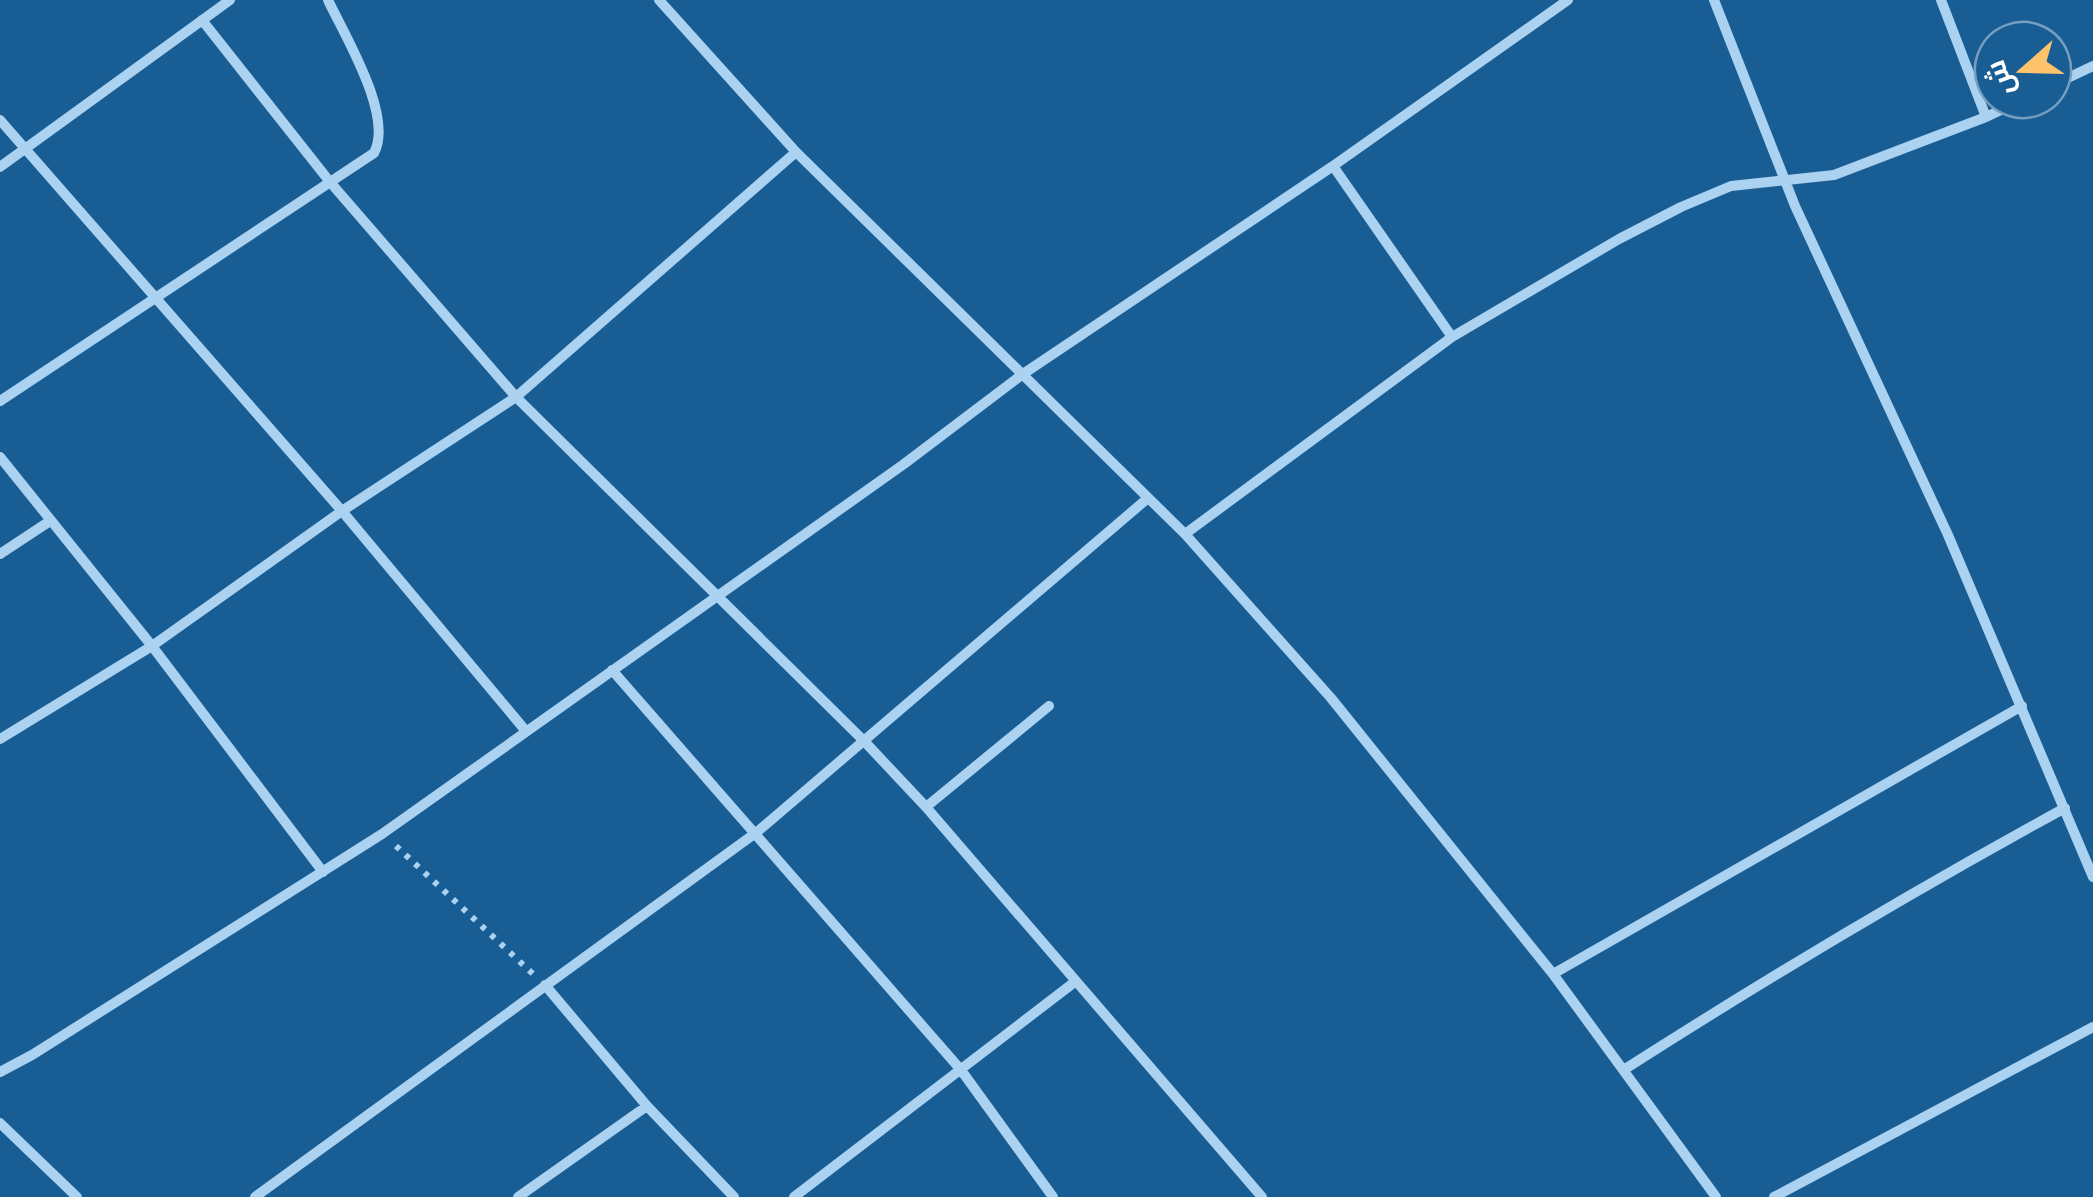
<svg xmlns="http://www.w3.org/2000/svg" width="2093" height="1197" font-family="'Work Sans',Cairo,sans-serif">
<rect width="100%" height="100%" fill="#195d95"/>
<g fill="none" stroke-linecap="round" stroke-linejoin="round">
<!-- path -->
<path stroke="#abd2f0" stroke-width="6" stroke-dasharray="5 8" stroke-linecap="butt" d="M 396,846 L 533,974"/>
<!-- street -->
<path stroke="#abd2f0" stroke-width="10" d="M 659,0 L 796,152
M 1714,0 L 1795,206 L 1948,535 L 2093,877
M 1941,0 L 1986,117
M 202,20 L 330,182 L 516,397 L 864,741 L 926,807 L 1262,1197
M 2053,85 L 2093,66
M 0,120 L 342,511 L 525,730
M 1333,166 L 1452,337
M 0,167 L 230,0
M 0,401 L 374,153 C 394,116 345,36 328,0
M 0,457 L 152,646 L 323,872
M 1185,534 L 1452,337 L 1619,239 L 1681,207 L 1731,186 L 1834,175 L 1986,117 L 2022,100
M 0,554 L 50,521
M 612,670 L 961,1070 L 1053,1197
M 0,739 L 152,646 L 342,511 L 516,397 L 796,152 L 1185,534 L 1331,698 L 1553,974 L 1716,1197
M 926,807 L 1049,706
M 1553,974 L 2022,706
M 545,985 L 647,1106 L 734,1197
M 1625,1069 C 1769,977 1915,890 2065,808
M 0,1072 L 32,1055 L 382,834 L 904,464 L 1023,374 L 1333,166 L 1568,0
M 0,1123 L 77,1197
M 255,1197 L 757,832 L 1148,498
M 518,1197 L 647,1106
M 794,1197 L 1076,981
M 1774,1197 L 2093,1027"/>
</g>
<!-- north arrow -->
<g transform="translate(2023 70) rotate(250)"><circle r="48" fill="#195d95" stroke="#759ebf" stroke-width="2.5"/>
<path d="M0-8L18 38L0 25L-18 38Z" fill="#ffc46b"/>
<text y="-15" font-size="28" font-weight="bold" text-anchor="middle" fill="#ffffff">ش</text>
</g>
</svg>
